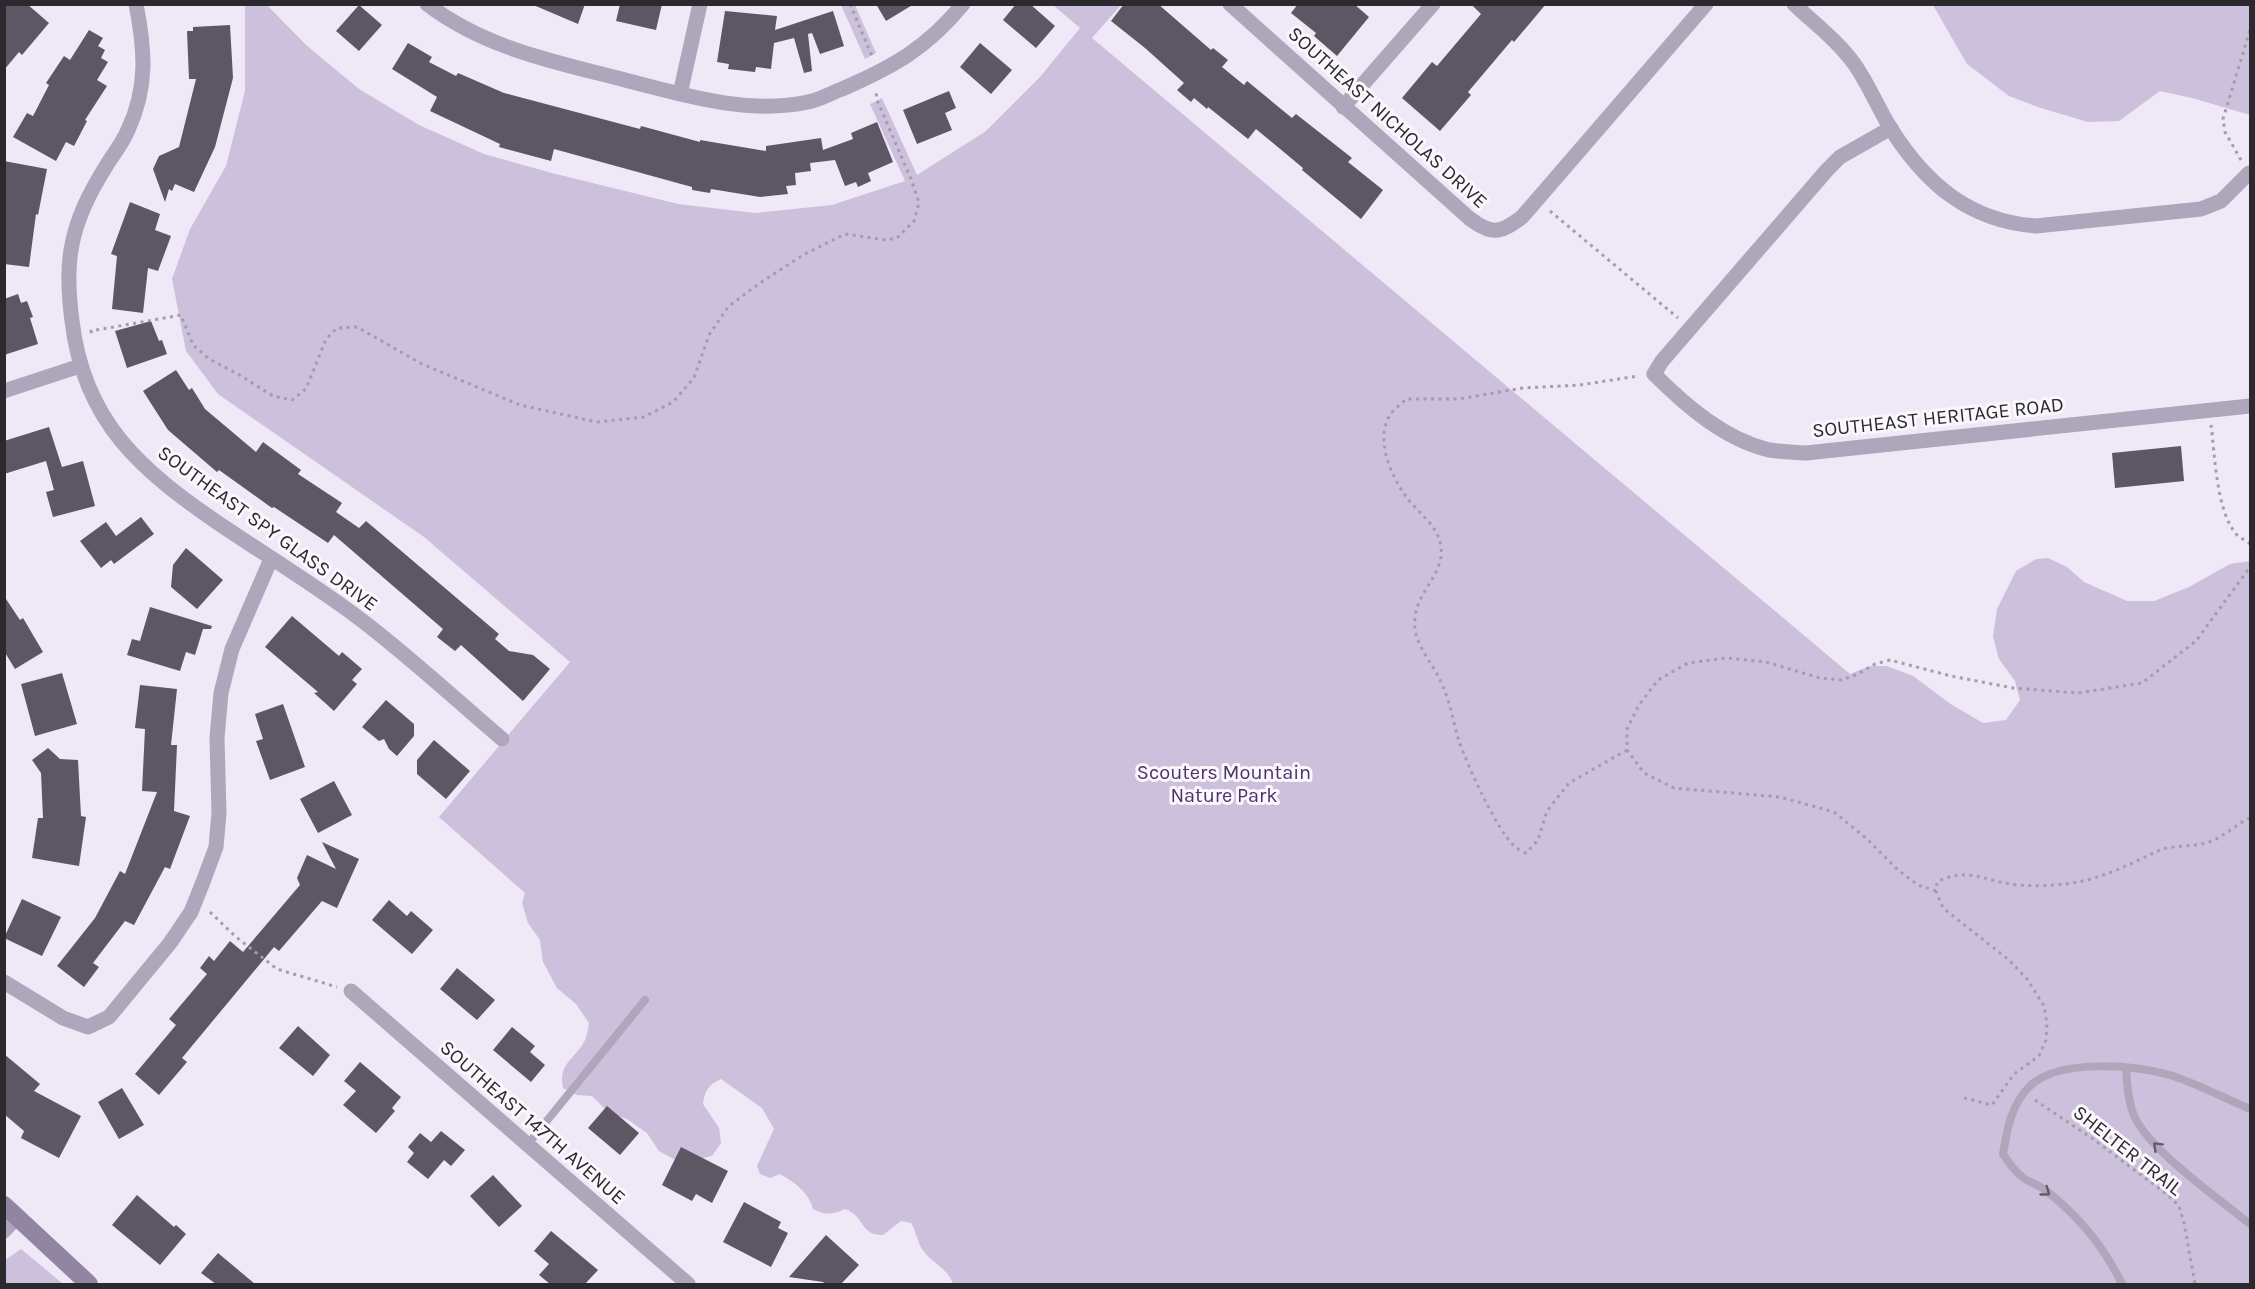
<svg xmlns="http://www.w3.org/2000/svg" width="2255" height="1289" font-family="Karla,sans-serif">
<rect width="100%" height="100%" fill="#eee8f7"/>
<!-- green -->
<path fill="#ccc0dd" d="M 245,5 L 267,5 L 306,45 L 359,89 L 419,125 L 484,154 L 552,173 L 678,204 L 755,213 L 832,205 L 905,181 L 870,104 L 882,98 L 917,175 L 986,131 L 1040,77 L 1080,28 L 1053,5 L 1121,5 L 1092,38 L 1850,674 L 1870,666 L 1887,666 L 1913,676 L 1952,705 L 1983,723 L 2006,720 L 2020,700 L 2015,681 L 1999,659 L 1993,637 L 1997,609 L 2016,571 L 2036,559 L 2048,558 L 2067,567 L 2084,582 L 2127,601 L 2154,601 L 2189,587 L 2230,564 L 2250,561 L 2250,1284 L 953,1284 C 948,1268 931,1263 922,1249 C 917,1241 916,1231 911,1223 L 901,1221 L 883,1235 C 859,1235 866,1217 845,1209 C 832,1215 825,1215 813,1209 C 808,1191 795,1183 780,1174 L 770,1178 L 760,1174 L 757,1166 L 774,1129 L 762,1108 L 721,1079 C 708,1085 705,1091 703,1104 L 719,1128 L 721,1143 L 712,1156 L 681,1163 L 659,1151 L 647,1133 L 627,1119 L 609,1113 L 592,1096 L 577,1095 L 563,1088 C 558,1064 574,1060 584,1042 C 587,1037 588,1029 589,1023 L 576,1004 L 557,988 L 543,962 L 540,940 L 528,923 L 522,903 L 525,893 L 439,817 L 570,662 L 424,537 L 218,394 L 186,351 L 172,279 L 190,229 L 226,166 L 245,91 Z
M 841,5 L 855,5 L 876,53 L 865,59 Z
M 1933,5 L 2248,5 L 2250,7 L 2250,115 L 2192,98 L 2160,91 L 2119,121 L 2088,122 L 2041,108 L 2009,96 L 1967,64 Z
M 21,1249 L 63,1284 L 5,1284 L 5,1260 Z"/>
<!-- building -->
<path fill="#5c5763" d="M 4,4 L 27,4 L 49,23 L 22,55 L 19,52 L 4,70 Z
M 531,4 L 585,4 L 578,24 Z
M 620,4 L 662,4 L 656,30 L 616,21 Z
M 876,4 L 914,4 L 886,21 Z
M 1016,4 L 1030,4 L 1055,26 L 1036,48 L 1003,20 Z
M 1124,4 L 1158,4 L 1211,50 L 1213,48 L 1228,60 L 1222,67 L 1244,85 L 1247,81 L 1292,118 L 1296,114 L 1352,158 L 1348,162 L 1383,190 L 1361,219 L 1302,170 L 1303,168 L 1256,129 L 1248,139 L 1208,107 L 1207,109 L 1194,98 L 1191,102 L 1177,90 L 1184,83 L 1145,48 L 1111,21 Z
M 1298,4 L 1354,4 L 1369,17 L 1337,56 L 1314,36 L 1316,33 L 1291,13 Z
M 1471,4 L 1546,4 L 1514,42 L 1512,40 L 1468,92 L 1471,95 L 1440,131 L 1402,98 L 1432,62 L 1437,66 L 1481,14 Z
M 359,5 L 382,25 L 359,51 L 336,31 Z
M 725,11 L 777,16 L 775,30 L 833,11 L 844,46 L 820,54 L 812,33 L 808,34 L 812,71 L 804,73 L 794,38 L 774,43 L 771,69 L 756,67 L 755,72 L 728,69 L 729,64 L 717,62 Z
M 230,25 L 233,78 L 215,147 L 194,192 L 175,184 L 172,191 L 169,189 L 165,202 L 153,169 L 159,156 L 179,147 L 196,79 L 189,79 L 187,31 L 193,31 L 193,27 Z
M 89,30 L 103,38 L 98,46 L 105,50 L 101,58 L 108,62 L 97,80 L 107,86 L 85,120 L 87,121 L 74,146 L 66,142 L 56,161 L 13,137 L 27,113 L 33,116 L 49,85 L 46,83 L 64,56 L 70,60 Z
M 408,43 L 432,57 L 429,62 L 456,76 L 458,73 L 504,93 L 640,129 L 641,126 L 700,142 L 700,140 L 766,151 L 766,146 L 821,138 L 823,150 L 853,139 L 851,133 L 877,122 L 893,162 L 868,173 L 871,181 L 858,187 L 856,182 L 845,186 L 835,160 L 810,163 L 811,171 L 795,173 L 796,185 L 786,186 L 788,194 L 760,197 L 711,189 L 710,193 L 692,190 L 692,187 L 554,149 L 551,161 L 499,147 L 500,144 L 430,111 L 437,97 L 392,69 Z
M 980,43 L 1012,70 L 991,94 L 960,67 Z
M 949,91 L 956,108 L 945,113 L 952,130 L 917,144 L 903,110 Z
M 4,161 L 47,169 L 38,215 L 36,214 L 29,267 L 4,264 Z
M 130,202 L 160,214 L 155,230 L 171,236 L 158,271 L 148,268 L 143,313 L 112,309 L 117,256 L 111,254 Z
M 18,294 L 21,303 L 27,301 L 33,317 L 30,318 L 38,344 L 4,355 L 4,299 Z
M 151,321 L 159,341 L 162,340 L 167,354 L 127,368 L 115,331 Z
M 176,370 L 189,390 L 192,388 L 205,409 L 256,452 L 263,442 L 301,470 L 298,474 L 342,503 L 336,512 L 359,528 L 366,521 L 499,634 L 495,639 L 509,651 L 533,655 L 550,669 L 523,701 L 461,645 L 455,651 L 437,637 L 443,629 L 334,535 L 328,543 L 274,507 L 272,508 L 219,470 L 217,472 L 168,430 L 143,391 Z
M 49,427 L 62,467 L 83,461 L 95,506 L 53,517 L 46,492 L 54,490 L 46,461 L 4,474 L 4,441 Z
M 2181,446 L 2184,481 L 2115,488 L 2112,453 Z
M 141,517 L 154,534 L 114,564 L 111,560 L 101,568 L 80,541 L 106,522 L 116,536 Z
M 186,548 L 223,580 L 197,609 L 171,587 L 173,565 Z
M 4,596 L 20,620 L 23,618 L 43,652 L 15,669 L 4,651 Z
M 150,607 L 212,626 L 211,629 L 203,629 L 195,655 L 186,652 L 180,671 L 127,655 L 132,639 L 140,641 Z
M 292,616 L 339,656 L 342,652 L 362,669 L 352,680 L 357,684 L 334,711 L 314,693 L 318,692 L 265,647 Z
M 62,673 L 77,724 L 35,736 L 21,684 Z
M 140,685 L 177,689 L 171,745 L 177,745 L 174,811 L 190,816 L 170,869 L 165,867 L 134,925 L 125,921 L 93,963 L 99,967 L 84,987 L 57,966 L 95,918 L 120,871 L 125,874 L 157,792 L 142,791 L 145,729 L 135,728 Z
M 386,700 L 414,724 L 414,736 L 397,756 L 389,749 L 384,739 L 379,741 L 362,727 Z
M 283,704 L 305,767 L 270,780 L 256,741 L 263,739 L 255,714 Z
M 434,740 L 470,771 L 446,799 L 417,774 L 417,760 Z
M 48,748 L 60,759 L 78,760 L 81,816 L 86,817 L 79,866 L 32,858 L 38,818 L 43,818 L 41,773 L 32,760 Z
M 334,781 L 352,815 L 318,833 L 300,799 Z
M 322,842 L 359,859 L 337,908 L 322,901 L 279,951 L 274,947 L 182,1058 L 187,1062 L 159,1095 L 135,1074 L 176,1025 L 169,1019 L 207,974 L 200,968 L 209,956 L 214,961 L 230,941 L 243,952 L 300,885 L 297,878 L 307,855 L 336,869 Z
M 22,899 L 61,917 L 42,956 L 4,938 Z
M 389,900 L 407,916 L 411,911 L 433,930 L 412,954 L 372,920 Z
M 457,968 L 495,1000 L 477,1020 L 440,989 Z
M 298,1026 L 330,1055 L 313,1076 L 279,1048 Z
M 512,1027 L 535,1046 L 530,1052 L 545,1065 L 531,1082 L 493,1050 Z
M 4,1054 L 40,1084 L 34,1091 L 81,1116 L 59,1158 L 21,1138 L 24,1131 L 4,1114 Z
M 360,1062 L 401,1097 L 392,1108 L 395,1111 L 376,1133 L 343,1105 L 356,1091 L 344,1081 Z
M 122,1088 L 144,1125 L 119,1139 L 98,1102 Z
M 607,1106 L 639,1133 L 620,1155 L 588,1128 Z
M 441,1131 L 465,1150 L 451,1166 L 444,1160 L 428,1179 L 407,1162 L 414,1153 L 408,1147 L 420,1133 L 431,1142 Z
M 681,1147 L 728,1171 L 712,1203 L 696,1194 L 692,1201 L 662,1185 Z
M 493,1175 L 522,1206 L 499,1227 L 470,1196 Z
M 137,1195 L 174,1227 L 176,1225 L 186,1234 L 160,1265 L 112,1225 Z
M 744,1202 L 781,1222 L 778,1228 L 788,1233 L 771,1267 L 723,1242 Z
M 551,1231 L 598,1270 L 585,1284 L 550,1284 L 539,1275 L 549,1264 L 534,1251 Z
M 826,1235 L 859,1265 L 841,1284 L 826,1284 L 823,1282 L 789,1277 Z
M 218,1253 L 255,1284 L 216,1284 L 201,1273 Z"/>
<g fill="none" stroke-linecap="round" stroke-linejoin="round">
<!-- path -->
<path stroke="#a29ea9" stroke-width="3" stroke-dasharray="3 4.5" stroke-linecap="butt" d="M 850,4 L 872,56
M 2241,160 L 2225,132 L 2223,119 L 2250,30
M 1550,211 L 1678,318
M 92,333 L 91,331 L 181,315 L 193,345 L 209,359 L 238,374 L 273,396 L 292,400 L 306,389 L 326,339 L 337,328 L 357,327 L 422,364 L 520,405 L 597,422 L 644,417 L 673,402 L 694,378 L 709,335 L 728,307 L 757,285 L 803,255 L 845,234 L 886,240 L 897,238 L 914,221 L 919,203 L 911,179 L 877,100 L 876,92
M 2211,425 C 2215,454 2216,514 2238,536 C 2242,539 2247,541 2250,544
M 1627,750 L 1569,783 L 1547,811 L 1538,840 L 1526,853 C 1522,851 1517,849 1514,846 C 1496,828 1468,767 1459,741 C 1453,721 1450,700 1440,680 C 1431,660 1412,643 1415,618 C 1417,592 1445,572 1441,547 C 1438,524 1417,513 1405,495 C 1390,474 1373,435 1393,411 C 1397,407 1402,403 1406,399 L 1459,399 L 1523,388 L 1580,385 L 1638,376
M 1936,891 L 1918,885 L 1898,870 L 1867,839 L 1834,812 L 1780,797 L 1674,788 L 1644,773 L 1627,750 L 1627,729 L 1639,705 L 1658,680 L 1688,663 L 1726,658 L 1766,662 L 1820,678 L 1841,680 L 1858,674 L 1875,664 L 1890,660 L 1951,676 L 2013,688 L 2078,693 L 2142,683 L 2196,641 L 2250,567
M 210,912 L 236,937 L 277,969 L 337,987
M 1964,1098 L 1992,1105 L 2014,1074 L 2039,1056 L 2046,1040 L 2047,1024 L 2044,1006 L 2027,979 L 2009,960 L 1943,908 L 1936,891 L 1937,882 C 1967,866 1987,882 2017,885 C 2032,886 2048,886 2063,884 C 2099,881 2130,864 2162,849 C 2178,845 2194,847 2209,842 C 2224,837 2236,824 2250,818
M 2035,1100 L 2093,1139 L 2168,1195 L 2179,1206 L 2184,1223 L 2195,1284"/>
<!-- lane -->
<path stroke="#afa6bb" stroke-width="8" d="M 2126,1068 C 2127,1085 2128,1102 2135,1118 C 2153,1153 2218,1198 2250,1224
M 528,1144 L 645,1000
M 2122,1284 C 2104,1247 2078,1215 2045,1190 C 2039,1185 2031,1183 2025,1179 C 2015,1172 2009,1163 2003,1154 C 2007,1130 2011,1105 2029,1087 C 2057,1058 2134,1065 2170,1075 C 2198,1084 2224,1098 2250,1109"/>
<!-- street -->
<path stroke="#afa6bb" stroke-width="15" d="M 136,4 C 145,50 148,87 128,130 C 123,142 115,152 108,163 C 91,190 76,218 71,250 C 67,273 69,298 72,321 C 84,423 142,471 221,525 C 267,556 315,585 360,619 C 409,656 455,699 502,739
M 427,4 C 486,49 556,62 625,80 C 684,95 747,115 808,102 C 820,100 831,93 842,89 C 893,67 927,48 963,4
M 1230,4 L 1469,218 C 1491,235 1500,234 1522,217 L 1706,4
M 1794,4 C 1815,24 1838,41 1855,65 C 1869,85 1878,108 1891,129 C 1926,184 1969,221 2036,226 L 2201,209 L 2221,201 L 2249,173
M 680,94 L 700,4
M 1343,107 L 1433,4
M 1891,128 L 1840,157 L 1827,170 L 1662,361 L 1654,374 C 1686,406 1724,439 1769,450 C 1781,452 1794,452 1806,453 L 2250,406
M 4,391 L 80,366
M 4,982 L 63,1018 L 88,1027 L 109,1017 L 170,943 L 191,912 L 203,882 L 216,847 L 219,813 L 217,738 L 221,693 L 232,649 L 271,559
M 351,991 L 688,1284
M 4,1231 L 17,1217"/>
<!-- secondary -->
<path stroke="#9185a2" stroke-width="18" d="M 4,1205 L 89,1284"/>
</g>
<!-- one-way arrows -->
<defs><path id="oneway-chevron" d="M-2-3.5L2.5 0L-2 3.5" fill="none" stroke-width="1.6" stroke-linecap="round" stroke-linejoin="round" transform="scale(1.5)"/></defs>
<g stroke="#605b66">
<use href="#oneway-chevron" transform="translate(2157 1146) rotate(-135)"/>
<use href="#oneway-chevron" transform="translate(2046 1192) rotate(36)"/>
</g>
<g text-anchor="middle" stroke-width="6" stroke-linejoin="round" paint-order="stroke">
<!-- street labels -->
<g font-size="20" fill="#2b292e" stroke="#faf8fd">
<text transform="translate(1388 117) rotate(42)" y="7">SOUTHEAST NICHOLAS DRIVE</text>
<text transform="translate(1938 417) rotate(-6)" y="7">SOUTHEAST HERITAGE ROAD</text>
<text transform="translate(268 528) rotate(36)" y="7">SOUTHEAST SPY GLASS DRIVE</text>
<text transform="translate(533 1122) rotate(41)" y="7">SOUTHEAST 147TH AVENUE</text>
<text transform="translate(2128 1150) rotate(38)" y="7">SHELTER TRAIL</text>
</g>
<!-- park labels -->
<g font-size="20" fill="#4d316a" stroke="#faf8fd">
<text x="1224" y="779">Scouters Mountain<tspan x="1224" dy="23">Nature Park</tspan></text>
</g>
</g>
<!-- border -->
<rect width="2255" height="1289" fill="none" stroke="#2b292e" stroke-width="12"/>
</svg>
